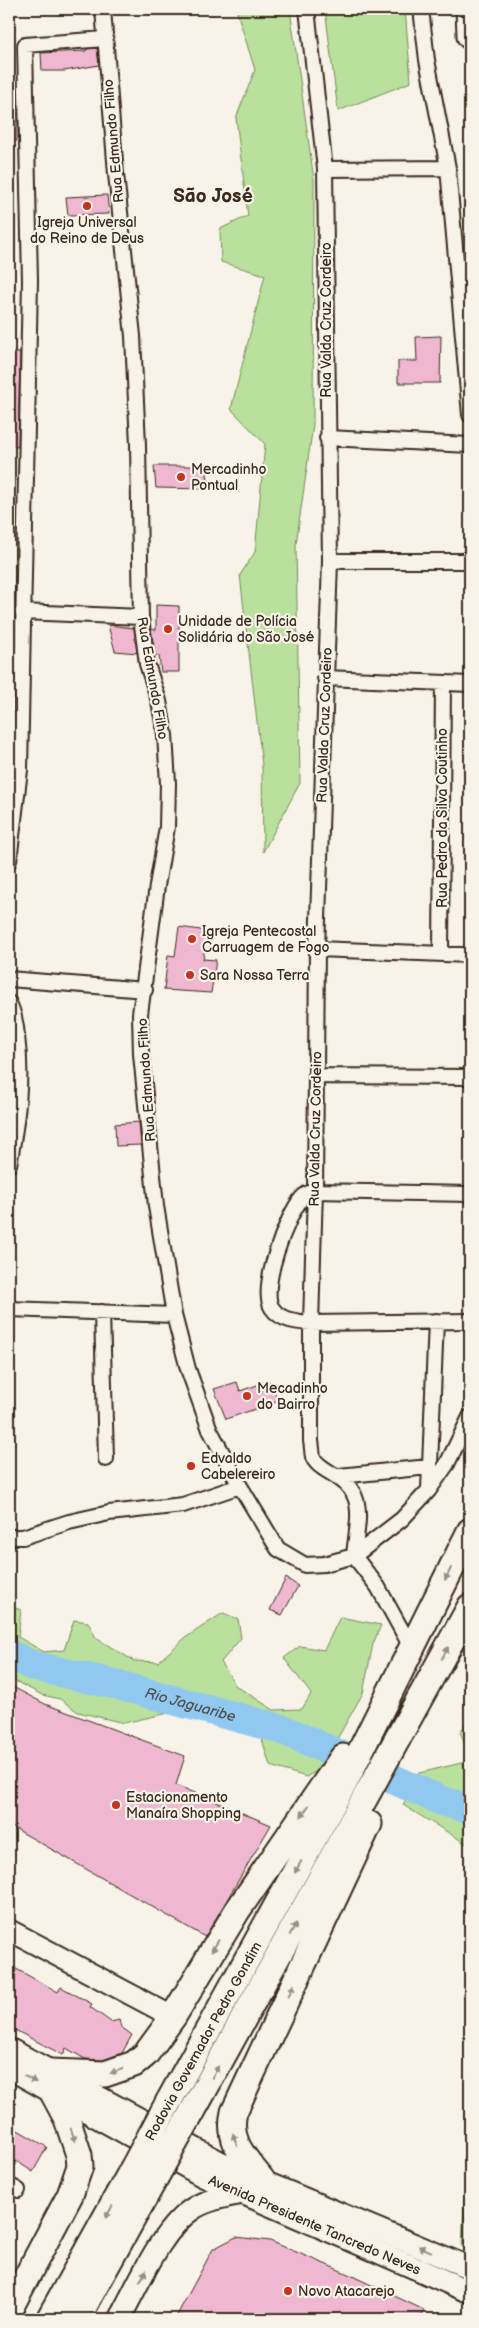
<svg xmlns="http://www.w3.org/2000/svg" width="479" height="2328" font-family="'Balsamiq Sans',sans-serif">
<rect width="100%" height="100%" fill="#f7f3e8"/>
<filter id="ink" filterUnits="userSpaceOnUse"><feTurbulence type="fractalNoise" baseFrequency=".02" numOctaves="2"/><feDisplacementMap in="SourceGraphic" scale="10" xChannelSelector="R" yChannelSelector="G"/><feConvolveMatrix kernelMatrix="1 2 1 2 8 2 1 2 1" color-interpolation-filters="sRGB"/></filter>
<g filter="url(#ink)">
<!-- green -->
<path fill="#b9e19d" stroke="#7a865e" d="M 236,9 L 290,9 L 314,180 L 313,425 L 296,544 L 300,783 L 263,852 L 262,765 L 240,575 L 255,552 L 265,444 L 231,409 L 265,275 L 221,262 L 220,229 L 248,216 L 236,118 L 255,70 Z
M 325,9 L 405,9 L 411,82 L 338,111 Z
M 9,1606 L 21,1610 L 18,1637 L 44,1652 L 64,1650 L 74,1620 L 88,1622 L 96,1638 L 134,1661 L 158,1662 L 185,1638 L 223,1613 L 238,1619 L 241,1638 L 221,1662 L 236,1686 L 274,1710 L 302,1709 L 311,1694 L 284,1658 L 300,1646 L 324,1650 L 340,1617 L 381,1625 L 373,1644 L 363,1693 L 320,1769 L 306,1777 L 270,1766 L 259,1729 L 182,1710 L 124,1723 L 78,1712 L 60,1699 L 42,1695 L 9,1678 Z
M 470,1718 L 470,1756 L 460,1732 Z
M 470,1761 L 470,1846 L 403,1805 L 419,1773 Z
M 470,2075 L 470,2251 L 462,2247 Z"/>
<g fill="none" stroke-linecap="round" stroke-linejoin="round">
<!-- river -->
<path stroke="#91c8ef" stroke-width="30" id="s1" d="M 9,1654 L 33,1666 L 114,1684 L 284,1730 L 442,1801 L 470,1809"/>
</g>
<!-- building -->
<path fill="#efb8d0" stroke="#3b2a1e" d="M 97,48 L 99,65 L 64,71 L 42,71 L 41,53 L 86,51 L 86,49 Z
M 9,90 L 17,92 L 17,141 L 9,140 Z
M 107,195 L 109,214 L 68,215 L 66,197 Z
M 441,336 L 440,383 L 398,383 L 398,361 L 417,361 L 416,337 Z
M 9,353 L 20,353 L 18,447 L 9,446 Z
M 154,466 L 207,466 L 208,489 L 156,488 Z
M 156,605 L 179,606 L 179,672 L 161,672 L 159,656 L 155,655 L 151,629 L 156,630 Z
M 108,625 L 134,628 L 137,653 L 115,651 Z
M 179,927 L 208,931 L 203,959 L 216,960 L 211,993 L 164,990 L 168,955 L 175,956 Z
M 139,1122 L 141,1145 L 116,1146 L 115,1124 Z
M 269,1381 L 279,1401 L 226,1419 L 214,1389 L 237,1382 L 240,1391 Z
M 286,1578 L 298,1586 L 282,1615 L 270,1610 Z
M 9,1685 L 45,1704 L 185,1756 L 176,1785 L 271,1825 L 205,1937 L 9,1825 Z
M 9,1965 L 58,1992 L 61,1987 L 92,2004 L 90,2007 L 111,2022 L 119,2020 L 121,2027 L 132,2035 L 122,2053 L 103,2060 L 85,2059 L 66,2048 L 63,2055 L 9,2027 Z
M 9,2125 L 47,2147 L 33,2172 L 9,2156 Z
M 236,2237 L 270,2241 L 346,2273 L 424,2310 L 419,2319 L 175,2319 L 213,2249 Z"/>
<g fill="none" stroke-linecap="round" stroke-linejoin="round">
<!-- street casing -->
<g stroke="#3b2a1e" stroke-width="18">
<path id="street" d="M 103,9 L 116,174 L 133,336 L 138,445 L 141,617 L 147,664 L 159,701 L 165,735 L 168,783 L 167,827 L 157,886 L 140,1014 L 141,1054 L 156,1206 L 174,1315 L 188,1369 L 210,1430 L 240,1486 L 278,1549 L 305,1565 L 324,1564 L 354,1556 L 402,1519 L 429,1490 L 447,1464 L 470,1417
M 307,9 L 325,169 L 330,561 L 317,949 L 315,1191 L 311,1323 L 311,1441 C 312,1446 312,1452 313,1457 C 318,1471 346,1475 355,1497 C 362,1513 355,1539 354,1556
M 421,9 L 427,60 L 448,168
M 325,169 L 448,168 L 470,415
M 327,438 L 470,445
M 330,561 L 470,561
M 22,612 L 141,617
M 325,678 L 470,684
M 9,861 L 20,770 L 30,281 L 25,45 L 105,39
M 317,949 L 470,955
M 441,953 L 443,683
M 9,979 L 145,990
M 9,1003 C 14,1013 16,1025 17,1036 C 23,1081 17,1121 9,1165
M 317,1076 L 470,1077
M 470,1194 L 315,1191 C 310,1192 305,1194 302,1198 C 287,1215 259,1289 272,1308 C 281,1321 297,1322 311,1323 L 470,1321
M 9,1309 L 174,1315
M 102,1312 L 106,1459
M 339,1476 L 429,1467
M 429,1489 L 436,1321
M 9,1537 L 23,1537 L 69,1522 L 109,1513 L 183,1505 L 240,1486
M 354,1556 L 378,1587 L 411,1647
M 9,2185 L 18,2190"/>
</g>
<!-- secondary casing -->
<g stroke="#3b2a1e" stroke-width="24">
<path id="secondary" d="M 9,1930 L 173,2017"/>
</g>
<!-- primary casing -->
<g stroke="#3b2a1e" stroke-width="25">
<g id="primary">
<path d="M 9,2049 L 233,2169 L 470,2268"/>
<path id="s2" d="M 9,2068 L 203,2176 L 470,2292"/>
<path d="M 119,2319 C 138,2286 161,2228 194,2208 C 207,2200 223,2197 238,2194"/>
</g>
</g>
<!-- highway casing -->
<g stroke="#3b2a1e" stroke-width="29">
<path id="highway" d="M 469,9 L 470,36
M 50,2072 L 105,2074 L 134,2064 L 146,2054 L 173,2017 L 237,1911 L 343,1757
M 169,2101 L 347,1778 L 470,1531
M 191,2114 L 470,1607
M 262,2180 C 245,2158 227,2142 234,2112 L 369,1824
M 9,2310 L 70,2195 L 80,2166 L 79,2155 L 67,2119 L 52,2091
M 49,2319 L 132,2170
M 77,2319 L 153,2182"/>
</g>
<!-- street -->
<use href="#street" stroke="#f7f3e8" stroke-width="14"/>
<!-- secondary -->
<use href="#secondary" stroke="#f7f3e8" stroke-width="20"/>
<!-- primary -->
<use href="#primary" stroke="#f7f3e8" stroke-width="21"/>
<!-- highway -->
<use href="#highway" stroke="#f7f3e8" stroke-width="25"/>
<!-- highway-bridge casing -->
<g stroke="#3b2a1e" stroke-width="29" stroke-linecap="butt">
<path id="highway-bridge" d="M 132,2170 L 169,2101
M 153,2182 L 191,2114"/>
</g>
<!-- highway-bridge -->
<use href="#highway-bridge" stroke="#f7f3e8" stroke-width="25"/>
</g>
<!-- one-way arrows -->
<defs><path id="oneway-solid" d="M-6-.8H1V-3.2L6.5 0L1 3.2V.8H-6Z" transform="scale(1.25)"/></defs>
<g fill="#998e83">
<use href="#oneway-solid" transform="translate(448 1574) rotate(117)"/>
<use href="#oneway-solid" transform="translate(445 1653) rotate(-61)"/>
<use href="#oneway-solid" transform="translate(305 1811) rotate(125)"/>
<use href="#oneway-solid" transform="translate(298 1867) rotate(119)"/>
<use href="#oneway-solid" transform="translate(293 1929) rotate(-61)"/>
<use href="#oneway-solid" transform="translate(215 1946) rotate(121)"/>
<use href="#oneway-solid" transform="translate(291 1991) rotate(-65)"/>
<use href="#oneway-solid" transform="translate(117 2071) rotate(161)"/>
<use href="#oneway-solid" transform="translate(215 2072) rotate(-61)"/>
<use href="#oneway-solid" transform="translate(30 2079) rotate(29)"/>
<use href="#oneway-solid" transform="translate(73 2135) rotate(71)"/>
<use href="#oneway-solid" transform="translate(235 2140) rotate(-108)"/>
<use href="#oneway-solid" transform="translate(109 2212) rotate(119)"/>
<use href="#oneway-solid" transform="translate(425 2249) rotate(-157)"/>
<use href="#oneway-solid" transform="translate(143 2276) rotate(-61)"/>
</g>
</g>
<!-- markers -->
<g fill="#c8321e" stroke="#f7f3e8" stroke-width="2">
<circle cx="87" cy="206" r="5"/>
<circle cx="181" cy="477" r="5"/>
<circle cx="168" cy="629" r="5"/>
<circle cx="192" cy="939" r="5"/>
<circle cx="190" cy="975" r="5"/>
<circle cx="247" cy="1396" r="5"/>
<circle cx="191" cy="1466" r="5"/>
<circle cx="116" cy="1805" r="5"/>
<circle cx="288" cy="2291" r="5"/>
</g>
<g text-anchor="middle" stroke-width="4.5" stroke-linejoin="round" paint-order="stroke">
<!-- street labels -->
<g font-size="14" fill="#3b2a1e" stroke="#f7f3e8">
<text transform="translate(113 141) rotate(-95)" y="5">Rua Edmundo Filho</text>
<text transform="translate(326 320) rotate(-90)" y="5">Rua Valda Cruz Cordeiro</text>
<text transform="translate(153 678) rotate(80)" y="5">Rua Edmundo Filho</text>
<text transform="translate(324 725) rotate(-88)" y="5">Rua Valda Cruz Cordeiro</text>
<text transform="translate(442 818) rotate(-90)" y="5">Rua Pedro da Silva Coutinho</text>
<text transform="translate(146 1080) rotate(-94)" y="5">Rua Edmundo Filho</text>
<text transform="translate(315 1129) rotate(-89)" y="5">Rua Valda Cruz Cordeiro</text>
<text transform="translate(203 2041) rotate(-61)" y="5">Rodovia Governador Pedro Gondim</text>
<text dy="5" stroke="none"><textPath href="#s2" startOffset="344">Avenida Presidente Tancredo Neves</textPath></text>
</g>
<!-- poi labels -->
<g font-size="14" fill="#3b2a1e" stroke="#f7f3e8" text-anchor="start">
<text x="87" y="227" text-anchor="middle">Igreja Universal<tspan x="87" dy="16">do Reino de Deus</tspan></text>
<text x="191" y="474">Mercadinho<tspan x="191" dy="16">Pontual</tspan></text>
<text x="178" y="626">Unidade de Polícia<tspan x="178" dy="16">Solidária do São José</tspan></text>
<text x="202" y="936">Igreja Pentecostal<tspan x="202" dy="16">Carruagem de Fogo</tspan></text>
<text x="200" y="980">Sara Nossa Terra</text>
<text x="257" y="1393">Mecadinho<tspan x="257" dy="16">do Bairro</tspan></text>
<text x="201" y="1463">Edvaldo<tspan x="201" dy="16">Cabelereiro</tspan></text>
<text x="126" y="1802">Estacionamento<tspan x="126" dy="16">Manaíra Shopping</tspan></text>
<text x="298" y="2296">Novo Atacarejo</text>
</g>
<!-- water labels -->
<g font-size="15" font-style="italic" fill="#505252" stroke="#f7f3e8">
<text dy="5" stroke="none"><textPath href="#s1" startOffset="189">Rio Jaguaribe</textPath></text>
</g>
<!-- district labels -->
<g font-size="19" font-weight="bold" fill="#3b2a1e" stroke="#f7f3e8">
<text x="213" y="202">São José</text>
</g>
</g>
<!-- margin -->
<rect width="479" height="2328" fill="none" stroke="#f7f3e8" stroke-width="30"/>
<rect x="15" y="15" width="449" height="2298" fill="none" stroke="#3b2a1e" stroke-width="2" filter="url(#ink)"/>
</svg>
